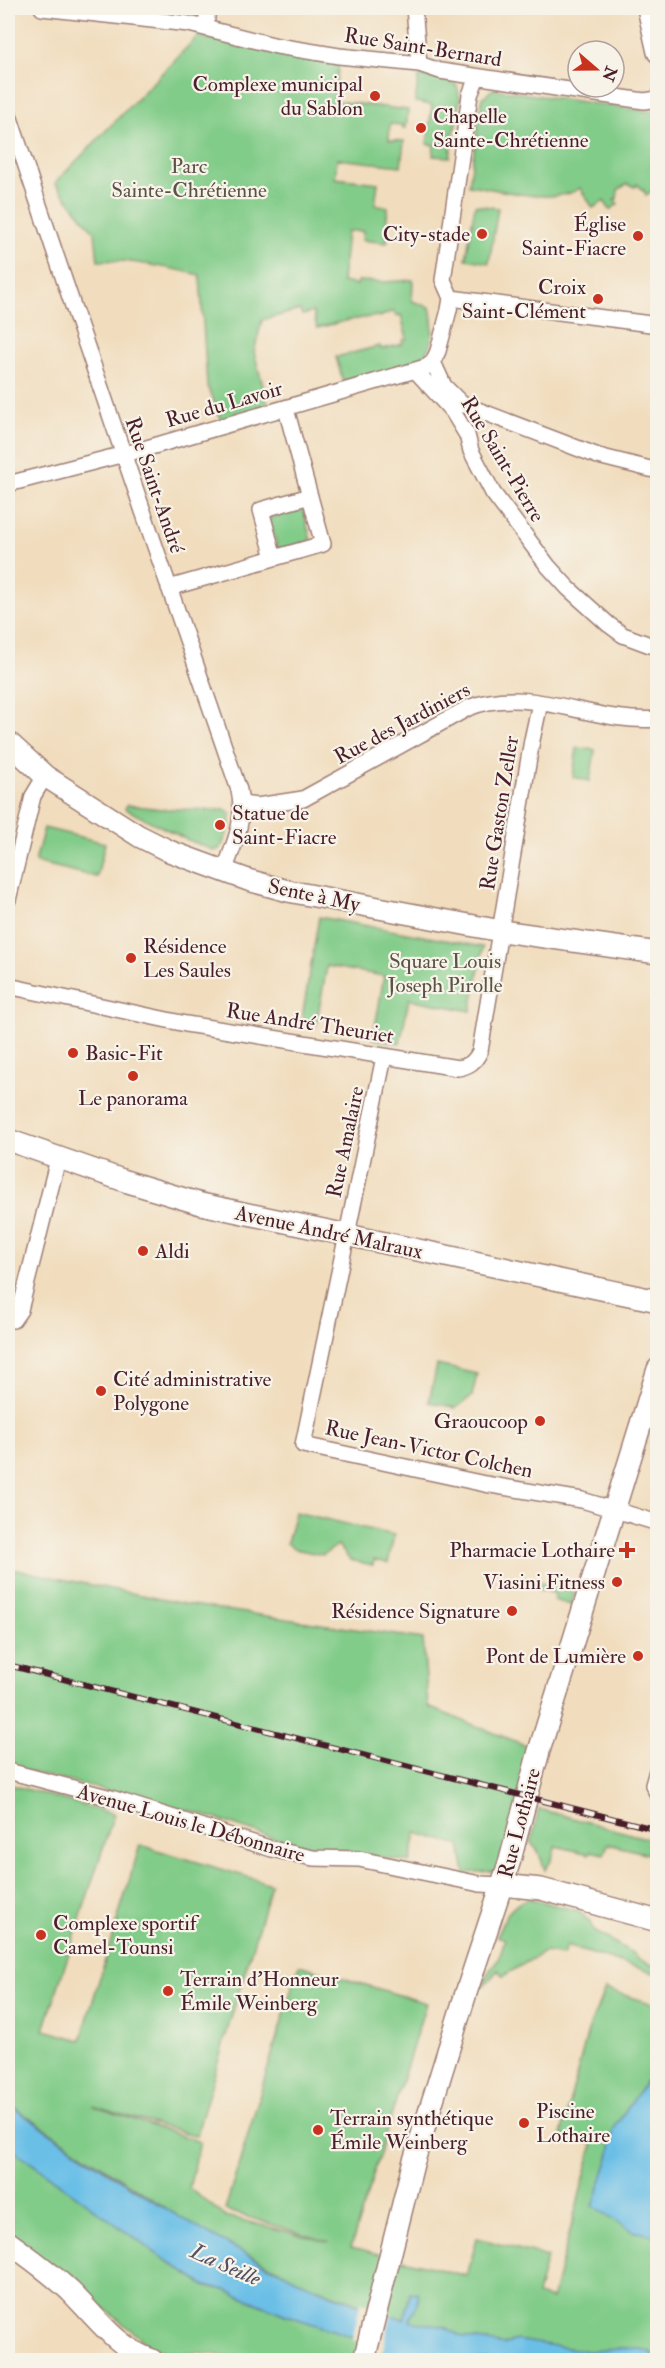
<svg xmlns="http://www.w3.org/2000/svg" width="665" height="2368" font-family="'IM FELL Double Pica',serif">
<rect width="100%" height="100%" fill="#f7f3e8"/>
<filter id="ink" filterUnits="userSpaceOnUse"><feTurbulence type="fractalNoise" baseFrequency=".0167" numOctaves="2"/><feDisplacementMap in="SourceGraphic" scale="12" xChannelSelector="R" yChannelSelector="G"/><feConvolveMatrix kernelMatrix="1 2 1 2 8 2 1 2 1" color-interpolation-filters="sRGB"/></filter>
<filter id="wash" filterUnits="userSpaceOnUse"><feTurbulence type="fractalNoise" baseFrequency=".008" numOctaves="4" result="noise"/><feDisplacementMap in="SourceGraphic" scale="24" xChannelSelector="R" yChannelSelector="G"/><feGaussianBlur stdDeviation="1.35" result="paint"/><feColorMatrix in="noise" values="0 0 0 0 0 0 0 0 0 0 0 0 0 0 0 0 0 1.4 0 .05"/><feComposite in="paint" operator="in"/></filter>
<g filter="url(#wash)">
<rect width="100%" height="100%" fill="#f1ddbe"/>
<!-- green -->
<path fill="#82cc89" stroke="#66765a" stroke-width="1.5" d="M 198,36 L 298,57 L 339,62 L 334,101 L 408,110 L 406,128 L 403,128 L 403,125 L 390,124 L 389,140 L 404,141 L 401,166 L 337,159 L 335,178 L 378,183 L 375,205 L 388,207 L 385,235 L 388,236 L 387,243 L 362,240 L 363,231 L 347,231 L 342,282 L 357,285 L 358,281 L 383,282 L 413,280 L 412,301 L 430,307 C 435,332 435,352 411,365 L 343,381 L 336,357 L 380,346 L 381,349 L 403,344 L 402,340 L 407,339 L 401,315 L 396,316 L 394,311 L 379,317 L 378,316 L 349,320 L 317,328 L 313,312 L 302,315 L 300,310 L 262,320 L 254,352 L 269,409 L 222,421 L 207,385 L 200,275 C 175,269 123,258 98,261 L 95,233 L 55,183 Z
M 419,76 L 447,80 L 457,86 L 460,98 L 450,157 L 433,156 L 434,145 L 427,144 L 432,105 L 415,102 Z
M 493,89 L 653,112 L 657,121 L 657,199 L 652,191 L 646,195 L 644,190 L 643,191 L 637,184 L 635,187 L 627,184 L 618,190 L 617,199 L 614,200 L 618,204 L 610,210 L 604,201 L 593,208 L 580,188 C 556,206 497,189 469,185 L 482,98 Z
M 475,205 L 498,208 L 489,263 L 466,259 Z
M 303,509 L 311,541 L 278,550 L 269,518 Z
M 577,748 L 595,750 L 590,781 L 573,777 Z
M 127,805 L 162,809 L 226,810 L 231,814 L 229,828 L 221,848 L 215,851 L 186,839 L 125,809 Z
M 44,828 L 105,843 L 97,877 L 35,862 Z
M 319,917 L 483,947 L 471,1011 L 409,999 L 400,1043 L 373,1039 L 384,976 L 327,966 L 316,1026 L 301,1024 Z
M 437,1365 L 477,1374 L 472,1396 L 456,1408 L 429,1402 Z
M 295,1512 L 394,1535 L 388,1563 L 374,1560 L 373,1565 L 350,1560 L 338,1545 L 323,1555 L 295,1549 L 287,1543 Z
M 8,1568 L 185,1604 L 423,1639 L 428,1707 L 540,1751 L 505,1862 L 494,1871 L 465,1873 L 460,1845 L 416,1833 L 410,1862 L 288,1843 L 192,1811 L 8,1767 Z
M 523,1578 L 575,1592 L 571,1605 L 554,1600 L 555,1594 L 521,1584 Z
M 8,1784 L 114,1814 L 44,2030 L 81,2040 L 140,1845 L 271,1884 L 196,2136 L 93,2106 L 200,2142 L 189,2188 L 225,2216 L 329,2242 L 225,2210 L 299,1965 L 426,2003 L 351,2247 L 467,2276 L 477,2238 L 547,2257 L 537,2295 L 552,2299 L 593,2144 L 561,2135 L 588,2031 L 605,1989 L 657,2005 L 657,2360 L 481,2360 L 374,2310 L 303,2282 L 197,2229 L 8,2104 Z
M 539,1809 L 657,1841 L 657,1856 L 608,1844 L 604,1854 L 591,1851 L 589,1854 L 556,1846 L 551,1861 L 545,1870 L 538,1851 L 531,1843 Z
M 528,1898 L 578,1911 L 589,1921 L 594,1931 L 634,1954 L 636,1958 L 657,1967 L 657,1974 L 566,1946 L 563,1955 L 544,1952 L 503,1976 L 498,1970 L 483,1987 L 487,1974 L 498,1960 L 505,1939 L 497,1936 C 504,1917 509,1907 528,1898 Z
M 8,2146 L 161,2257 L 204,2285 L 225,2290 L 286,2315 L 430,2360 L 257,2360 L 197,2352 L 186,2354 L 166,2352 L 149,2345 L 104,2308 L 101,2312 L 8,2234 Z"/>
<!-- water -->
<path fill="#6abfe7" stroke="#5a6f89" stroke-width="1.5" d="M 655,2068 L 658,2070 L 657,2236 L 632,2231 L 593,2206 L 610,2154 L 613,2130 Z
M 8,2104 C 132,2189 258,2277 404,2319 L 410,2293 L 418,2292 C 421,2300 412,2312 410,2321 L 445,2327 L 463,2337 L 504,2345 L 516,2340 L 588,2351 L 635,2348 L 649,2351 L 653,2355 L 657,2351 L 657,2360 L 399,2360 L 383,2355 L 365,2341 L 286,2315 L 225,2290 L 204,2285 L 161,2257 L 8,2146 Z"/>
<!-- pier -->
<path fill="#f1ddbe" d="M 361,2302 L 392,2312 L 381,2357 L 364,2343 L 352,2340 Z"/>
</g>
<g filter="url(#ink)">
<g fill="none" stroke-linecap="round" stroke-linejoin="round">
<!-- street casing -->
<g stroke="#9e7e74" stroke-width="18">
<path id="street" d="M 42,8 L 189,24 L 277,46 L 339,56 L 419,64 L 440,71 L 644,101 L 658,99
M 414,8 L 419,64
M 206,27 L 208,8
M 8,112 C 83,339 161,564 239,790 C 246,822 234,843 224,872
M 451,298 L 658,325
M 433,362 L 444,386 L 462,404 L 598,456 L 658,471
M 416,371 L 453,412 L 467,435 L 471,451 L 493,493 L 548,566 L 568,588 L 608,624 L 623,635 L 658,648
M 8,484 L 140,450 L 426,367 L 433,362 L 438,351 L 449,310 L 451,298 L 443,280 L 470,95 L 477,77
M 274,558 L 261,510 L 310,496
M 169,588 L 323,544 L 286,409
M 242,804 L 257,806 L 303,799 L 468,708 C 530,683 594,725 658,719
M 8,900 L 33,796 L 45,776
M 8,986 L 186,1024 L 458,1068 C 469,1066 475,1062 480,1051 L 532,740 L 540,703
M 384,1057 L 303,1445 L 485,1484 L 582,1500 L 658,1523
M 13,1320 L 20,1310 L 58,1159
M 658,1767 L 653,1785 L 658,1795
M 8,1771 L 111,1798 L 272,1849 L 313,1858 L 359,1859 L 480,1884 L 502,1885"/>
</g>
<!-- secondary casing -->
<g stroke="#9e7e74" stroke-width="24">
<path id="secondary" d="M 648,8 L 658,52
M 8,742 L 45,776 L 139,836 L 169,851 L 248,880 L 288,891 L 501,931 L 658,953
M 8,1140 L 128,1182 L 201,1204 L 658,1301
M 502,1885 L 541,1889 L 658,1921
M 8,2242 C 29,2257 51,2273 70,2291 C 96,2317 117,2348 152,2360
M 364,2360 L 413,2164 L 466,1993 L 510,1860 L 539,1751 L 658,1369"/>
</g>
<!-- street -->
<use href="#street" stroke="#fff" stroke-width="15"/>
<!-- secondary -->
<use href="#secondary" stroke="#fff" stroke-width="21"/>
<!-- rail casing -->
<g stroke="#4a1f2b" stroke-width="6">
<path id="rail" d="M 8,1665 L 658,1830"/>
</g>
<!-- rail -->
<use href="#rail" stroke="#f7f3e8" stroke-width="4" stroke-dasharray="11" stroke-linecap="butt"/>
</g>
</g>
<!-- markers -->
<g fill="#c8321e" stroke="#f7f3e8" stroke-width="2">
<circle cx="375" cy="96" r="6"/>
<circle cx="421" cy="128" r="6"/>
<circle cx="482" cy="234" r="6"/>
<circle cx="638" cy="236" r="6"/>
<circle cx="598" cy="299" r="6"/>
<circle cx="220" cy="825" r="6"/>
<circle cx="131" cy="958" r="6"/>
<circle cx="73" cy="1053" r="6"/>
<circle cx="133" cy="1076" r="6"/>
<circle cx="143" cy="1251" r="6"/>
<circle cx="101" cy="1391" r="6"/>
<circle cx="540" cy="1421" r="6"/>
<path d="M624 1541h6v6h6v6h-6v6h-6v-6h-6v-6h6z"/>
<circle cx="617" cy="1582" r="6"/>
<circle cx="512" cy="1611" r="6"/>
<circle cx="638" cy="1656" r="6"/>
<circle cx="41" cy="1935" r="6"/>
<circle cx="168" cy="1991" r="6"/>
<circle cx="524" cy="2123" r="6"/>
<circle cx="318" cy="2130" r="6"/>
</g>
<g text-anchor="middle" stroke-width="4.5" stroke-linejoin="round" paint-order="stroke">
<!-- street labels -->
<g font-size="21" fill="#4a1f2b" stroke="#f7f3e8">
<text transform="translate(423 47) rotate(9)" y="7">Rue Saint-Bernard</text>
<text transform="translate(224 404) rotate(-16)" y="7">Rue du Lavoir</text>
<text transform="translate(503 459) rotate(59)" y="7">Rue Saint-Pierre</text>
<text transform="translate(155 485) rotate(71)" y="7">Rue Saint-André</text>
<text transform="translate(402 723) rotate(-28)" y="7">Rue des Jardiniers</text>
<text transform="translate(499 813) rotate(-81)" y="7">Rue Gaston Zeller</text>
<text transform="translate(314 895) rotate(12)" y="7">Sente à My</text>
<text transform="translate(310 1023) rotate(9)" y="7">Rue André Theuriet</text>
<text transform="translate(345 1142) rotate(-78)" y="7">Rue Amalaire</text>
<text transform="translate(329 1232) rotate(12)" y="7">Avenue André Malraux</text>
<text transform="translate(429 1449) rotate(12)" y="7">Rue Jean-Victor Colchen</text>
<text transform="translate(191 1823) rotate(16)" y="7">Avenue Louis le Débonnaire</text>
<text transform="translate(519 1823) rotate(-75)" y="7">Rue Lothaire</text>
</g>
<!-- poi labels -->
<g font-size="21" fill="#4a1f2b" stroke="#f7f3e8" text-anchor="start">
<text x="363" y="91" text-anchor="end">Complexe municipal<tspan x="363" dy="24">du Sablon</tspan></text>
<text x="433" y="123">Chapelle<tspan x="433" dy="24">Sainte-Chrétienne</tspan></text>
<text x="626" y="231" text-anchor="end">Église<tspan x="626" dy="24">Saint-Fiacre</tspan></text>
<text x="470" y="241" text-anchor="end">City-stade</text>
<text x="586" y="294" text-anchor="end">Croix<tspan x="586" dy="24">Saint-Clément</tspan></text>
<text x="232" y="820">Statue de<tspan x="232" dy="24">Saint-Fiacre</tspan></text>
<text x="143" y="953">Résidence<tspan x="143" dy="24">Les Saules</tspan></text>
<text x="85" y="1060">Basic-Fit</text>
<text x="133" y="1105" text-anchor="middle">Le panorama</text>
<text x="155" y="1258">Aldi</text>
<text x="113" y="1386">Cité administrative<tspan x="113" dy="24">Polygone</tspan></text>
<text x="528" y="1428" text-anchor="end">Graoucoop</text>
<text x="615" y="1557" text-anchor="end">Pharmacie Lothaire</text>
<text x="605" y="1589" text-anchor="end">Viasini Fitness</text>
<text x="500" y="1618" text-anchor="end">Résidence Signature</text>
<text x="626" y="1663" text-anchor="end">Pont de Lumière</text>
<text x="53" y="1930">Complexe sportif<tspan x="53" dy="24">Camel-Tounsi</tspan></text>
<text x="180" y="1986">Terrain d'Honneur<tspan x="180" dy="24">Émile Weinberg</tspan></text>
<text x="536" y="2118">Piscine<tspan x="536" dy="24">Lothaire</tspan></text>
<text x="330" y="2125">Terrain synthétique<tspan x="330" dy="24">Émile Weinberg</tspan></text>
</g>
<!-- park labels -->
<g font-size="21" fill="#5b5347" stroke="#f7f3e8">
<text x="189" y="173">Parc<tspan x="189" dy="24">Sainte-Chrétienne</tspan></text>
<text x="445" y="968">Square Louis<tspan x="445" dy="24">Joseph Pirolle</tspan></text>
</g>
<!-- water labels -->
<g font-size="22" font-style="italic" fill="#544f63" stroke="#f7f3e8">
<text transform="translate(226 2264) rotate(24)" y="8">La Seille</text>
</g>
</g>
<!-- margin -->
<rect width="665" height="2368" fill="none" stroke="#f7f3e8" stroke-width="30"/>
<!-- north arrow -->
<g transform="translate(596 69) rotate(110)"><circle r="28" fill="#f7f3e8" stroke="#b29e9c" stroke-width="1.5"/>
<path d="M0-4.5L10 22L0 15L-10 22Z" fill="#c8321e"/>
<text y="-9" font-size="16" font-weight="bold" text-anchor="middle" fill="#4a1f2b">N</text>
</g>
</svg>
